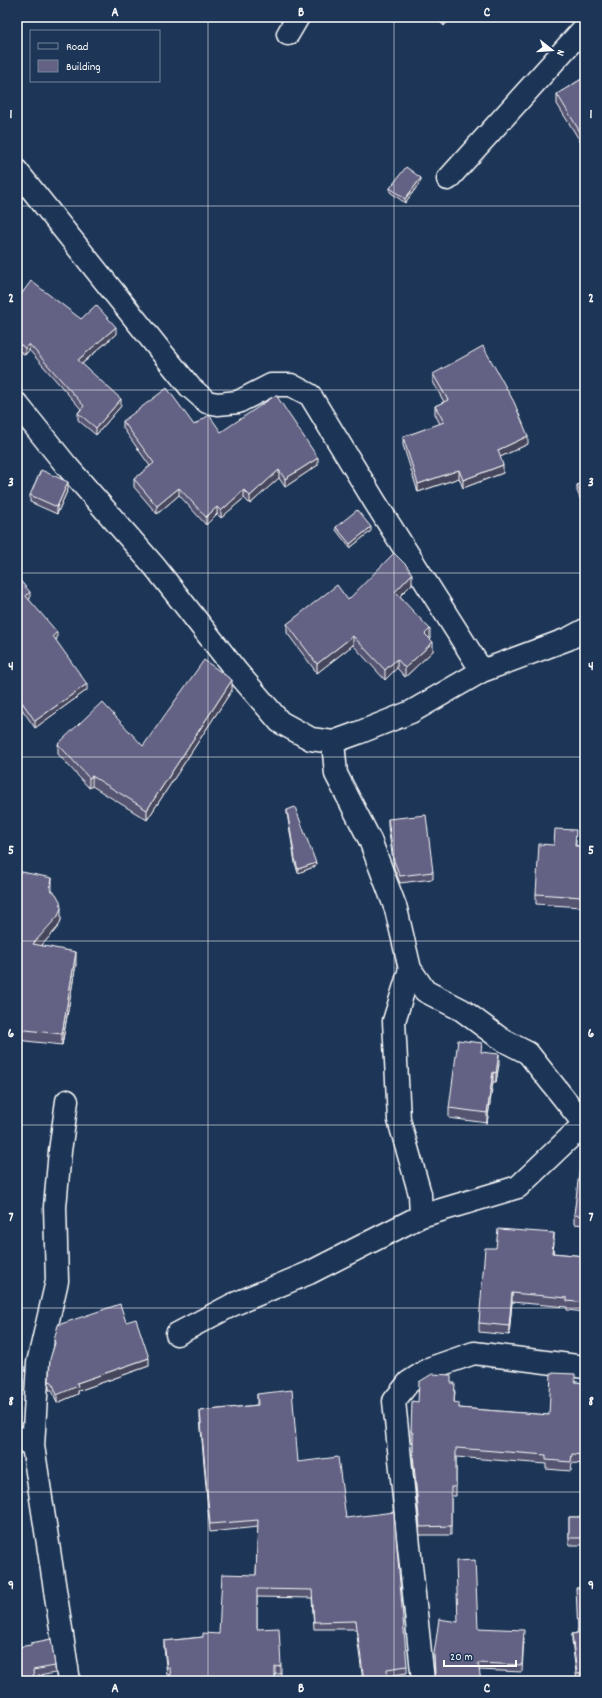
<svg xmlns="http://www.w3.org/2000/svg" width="602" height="1698" font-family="Dekko,sans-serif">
<rect width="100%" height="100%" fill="#1d3557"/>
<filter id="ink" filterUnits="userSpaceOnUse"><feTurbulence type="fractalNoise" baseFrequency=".025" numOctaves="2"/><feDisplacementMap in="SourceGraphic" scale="8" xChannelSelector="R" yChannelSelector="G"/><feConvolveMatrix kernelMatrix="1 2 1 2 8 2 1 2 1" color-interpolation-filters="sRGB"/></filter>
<g filter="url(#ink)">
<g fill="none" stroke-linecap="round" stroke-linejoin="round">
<!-- minor casing -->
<g stroke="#fff" stroke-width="25">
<path id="minor" d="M 288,34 L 298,17
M 17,171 L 163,354 L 190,387 L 207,402 L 218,404 L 238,402 L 271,385 L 291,385 L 310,395 L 375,502 L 482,671
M 448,179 L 585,27
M 17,404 L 66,465 L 155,567 L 237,672 L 280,722 L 311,739 L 333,742 L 358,733 L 411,712 L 482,671 L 568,639 L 585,630
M 333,742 L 336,774 L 370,840 L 396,909 L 410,969 L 425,991 L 462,1010 L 501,1039 L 528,1053 L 585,1125
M 410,969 L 394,1021 L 399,1120 L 420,1194 L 421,1216
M 177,1334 L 232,1305 L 309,1273 L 421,1216 L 518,1187 L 583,1125
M 17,1437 L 33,1446 L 69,1681
M 33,1446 L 38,1363 L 57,1281 L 55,1207 L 60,1151 L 67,1101
M 423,1681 L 394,1401 L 409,1382 L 431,1368 L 474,1353 L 585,1367"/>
</g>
<!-- minor -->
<use href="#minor" stroke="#1d3557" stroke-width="22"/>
</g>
<!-- wall -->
<path fill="#555472" stroke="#fff" d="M 435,17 L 452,17 L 444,26 Z
M 585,77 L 585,149 L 557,104 L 557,94 Z
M 421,181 L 405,203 L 390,192 L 390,188 Z
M 17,300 L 81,319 L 116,334 L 82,364 L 121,406 L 96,435 L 78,420 L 78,413 L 81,409 L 29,350 L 25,355 L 17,349 Z
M 433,374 L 528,444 L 500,457 L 503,473 L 463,488 L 459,478 L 418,492 L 403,445 L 403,437 L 440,424 L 435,414 L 435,406 L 444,402 L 433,382 Z
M 123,421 L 194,425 L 221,432 L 318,465 L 285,487 L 279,478 L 250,504 L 244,498 L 221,518 L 217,514 L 206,525 L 179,495 L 157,514 L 134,487 L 134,479 L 150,466 L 123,428 Z
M 585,482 L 585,510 L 577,491 L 577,485 Z
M 68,489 L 57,514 L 30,502 L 30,495 Z
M 336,527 L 371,531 L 350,548 L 336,530 Z
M 17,577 L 30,599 L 29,600 L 57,639 L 55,640 L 87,690 L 35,728 L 17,702 Z
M 412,584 L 400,596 L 430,638 L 433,651 L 405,677 L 397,668 L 385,680 L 353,645 L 317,673 L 287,633 L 287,624 L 348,600 Z
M 232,690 L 147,820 L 92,786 L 89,788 L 58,754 L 58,744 L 143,746 Z
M 287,810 L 316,866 L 298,873 L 295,863 L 287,813 Z
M 388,819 L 433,872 L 433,879 L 400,883 L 394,868 L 388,826 Z
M 576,840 L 576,846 L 585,846 L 585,897 L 583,897 L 582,907 L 536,904 L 536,894 L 554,845 Z
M 17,871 L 52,890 L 61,920 L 58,927 L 42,945 L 76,964 L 62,1045 L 17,1040 Z
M 482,1052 L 499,1064 L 496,1082 L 493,1082 L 487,1123 L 449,1118 L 449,1108 Z
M 585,1140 L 585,1225 L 574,1224 L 574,1215 Z
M 554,1242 L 553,1253 L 585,1256 L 585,1312 L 567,1310 L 567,1307 L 512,1302 L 509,1335 L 479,1332 L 479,1323 L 496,1248 Z
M 126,1322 L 149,1366 L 78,1391 L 78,1394 L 57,1403 L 52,1390 L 49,1390 L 49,1381 L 54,1346 L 54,1340 Z
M 575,1382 L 585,1383 L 585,1464 L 572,1463 L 571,1471 L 546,1469 L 546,1464 L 456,1457 L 456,1496 L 451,1496 L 451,1535 L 420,1535 L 413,1464 L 413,1442 L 411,1440 L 411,1431 L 418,1402 L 451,1383 L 455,1392 L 454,1402 L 459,1408 L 549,1415 Z
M 257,1394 L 298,1462 L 346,1518 L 407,1666 L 407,1673 L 388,1676 L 388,1681 L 363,1681 L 356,1629 L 314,1629 L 312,1598 L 257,1597 L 257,1629 L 281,1666 L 281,1674 L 275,1674 L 275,1681 L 170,1681 L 170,1675 L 167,1675 L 164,1648 L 164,1641 L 203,1637 L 219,1634 L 256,1575 L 258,1527 L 210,1532 L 200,1418 L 200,1411 L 257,1405 Z
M 569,1517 L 585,1517 L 585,1545 L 569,1545 Z
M 585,1587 L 585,1680 L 577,1681 L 572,1641 L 572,1634 L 577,1633 Z
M 478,1628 L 524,1638 L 522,1672 L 479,1670 L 434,1679 L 435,1675 L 434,1654 Z
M 17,1647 L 55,1666 L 55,1673 L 34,1677 Z"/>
<!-- shaded-wall -->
<path fill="#45455c" stroke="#fff" d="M 446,17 L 452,17 L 444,26 L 444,19 Z
M 421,178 L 421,181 L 405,203 L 405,199 Z
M 116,327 L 116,334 L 78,367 L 78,360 Z
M 29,344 L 29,350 L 25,355 L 25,348 Z
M 121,399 L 121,406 L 96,435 L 96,428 Z
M 528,436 L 528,444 L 498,458 L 498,450 Z
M 318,458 L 318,465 L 285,487 L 285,479 Z
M 503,465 L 503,473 L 463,488 L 463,480 Z
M 279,470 L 279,478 L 250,504 L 250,496 Z
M 459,470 L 459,478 L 418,492 L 418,484 Z
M 68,482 L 68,489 L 57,514 L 57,507 Z
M 179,488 L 179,495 L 157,514 L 157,506 Z
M 244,490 L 244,498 L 221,518 L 221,511 Z
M 217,507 L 217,514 L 206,525 L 206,517 Z
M 371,527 L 371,531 L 350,548 L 350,544 Z
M 412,574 L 412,584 L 395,601 L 395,592 Z
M 30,592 L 30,599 L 26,602 L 26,596 Z
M 430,629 L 430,638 L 425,643 L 425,634 Z
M 57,632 L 57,639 L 53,643 L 53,636 Z
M 353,636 L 353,645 L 317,673 L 317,664 Z
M 433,642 L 433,651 L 405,677 L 405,668 Z
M 397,659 L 397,668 L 385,680 L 385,670 Z
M 232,680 L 232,690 L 147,820 L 147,810 Z
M 87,684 L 87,690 L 35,728 L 35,721 Z
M 92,776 L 92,786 L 89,788 L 89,778 Z
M 316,863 L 316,866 L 298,873 L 298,869 Z
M 52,878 L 52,889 L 50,900 L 50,889 Z
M 583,887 L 583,897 L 582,907 L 582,897 Z
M 61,908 L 61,920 L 58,927 L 33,955 L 33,944 Z
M 76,952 L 76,964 L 62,1045 L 62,1034 Z
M 499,1054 L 499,1064 L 496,1082 L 496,1073 Z
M 493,1072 L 493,1082 L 487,1123 L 487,1113 Z
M 554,1233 L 554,1242 L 552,1262 L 552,1253 Z
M 512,1293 L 512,1302 L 509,1335 L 509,1326 Z
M 149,1358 L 149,1366 L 78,1391 L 78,1394 L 57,1403 L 57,1395 L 77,1383 Z"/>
<!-- building -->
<path fill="#636284" stroke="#fff" d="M 585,77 L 585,140 L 557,94 Z
M 406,167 L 421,178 L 405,199 L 390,188 Z
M 31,281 L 81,319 L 96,305 L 116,327 L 78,360 L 121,399 L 96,428 L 78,413 L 84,406 L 29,344 L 25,348 L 17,342 L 17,300 Z
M 483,346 L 514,402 L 528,436 L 498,450 L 503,465 L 463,480 L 459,470 L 418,484 L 403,437 L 444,422 L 435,406 L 448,400 L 433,374 Z
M 167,388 L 194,425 L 209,415 L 221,432 L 276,395 L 318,458 L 285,479 L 279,470 L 250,496 L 244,490 L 221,511 L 217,507 L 206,517 L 179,488 L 157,506 L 134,479 L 154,463 L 123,421 Z
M 41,470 L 68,482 L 57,507 L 30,495 Z
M 585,482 L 585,504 L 577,485 Z
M 357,510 L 371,527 L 350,544 L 336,527 Z
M 394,553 L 407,566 L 412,574 L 395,592 L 430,629 L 425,634 L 433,642 L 405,668 L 397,659 L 385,670 L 353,636 L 317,664 L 287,624 L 337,585 L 348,600 Z
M 17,577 L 30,592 L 26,596 L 57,632 L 53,636 L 87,684 L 35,721 L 17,695 Z
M 204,660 L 232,680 L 147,810 L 92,776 L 89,778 L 58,744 L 102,702 L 143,746 Z
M 295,807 L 316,863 L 298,869 L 295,859 L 287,810 Z
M 426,815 L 433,872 L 400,876 L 394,861 L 388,819 Z
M 555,829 L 576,830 L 575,846 L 585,846 L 585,888 L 583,887 L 582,897 L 536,894 L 539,844 L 554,845 Z
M 17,871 L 52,878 L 50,889 L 56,894 L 60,901 L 61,908 L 58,916 L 33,944 L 76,952 L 62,1034 L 17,1029 Z
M 458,1040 L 482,1043 L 481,1052 L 499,1054 L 496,1073 L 493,1072 L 487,1113 L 449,1108 Z
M 583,1140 L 585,1140 L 585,1216 L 574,1215 Z
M 498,1229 L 554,1233 L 552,1253 L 585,1256 L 585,1303 L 567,1301 L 567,1298 L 512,1293 L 509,1326 L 479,1323 L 485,1248 L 496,1248 Z
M 120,1304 L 126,1322 L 136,1319 L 149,1358 L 77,1383 L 78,1386 L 57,1395 L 52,1382 L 49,1381 L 50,1359 L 55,1343 L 54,1340 L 58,1325 Z
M 551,1373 L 575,1374 L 575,1382 L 585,1383 L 585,1455 L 572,1454 L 571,1462 L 546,1460 L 546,1455 L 456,1448 L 456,1487 L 451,1487 L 451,1526 L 420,1527 L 413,1455 L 413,1433 L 411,1431 L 412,1401 L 418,1402 L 419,1382 L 432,1374 L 451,1375 L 451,1383 L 455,1383 L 454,1402 L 459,1403 L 459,1408 L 549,1415 Z
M 292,1390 L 298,1462 L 338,1457 L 346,1518 L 394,1512 L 407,1666 L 387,1669 L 388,1681 L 364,1681 L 356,1621 L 314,1622 L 312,1590 L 257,1589 L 257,1629 L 279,1628 L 281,1666 L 275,1667 L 275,1681 L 171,1681 L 170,1668 L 167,1668 L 164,1641 L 203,1637 L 203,1633 L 219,1634 L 222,1574 L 256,1575 L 258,1520 L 210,1524 L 200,1411 L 258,1405 L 257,1394 Z
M 569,1517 L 585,1517 L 585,1538 L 569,1538 Z
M 475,1560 L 478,1628 L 524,1630 L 522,1665 L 478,1663 L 481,1681 L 433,1681 L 434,1679 L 435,1673 L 434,1654 L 439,1619 L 458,1622 L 456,1561 Z
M 585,1587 L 585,1673 L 577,1674 L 572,1634 L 578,1633 L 576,1588 Z
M 51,1639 L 55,1666 L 33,1670 L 34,1681 L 17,1681 L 17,1647 L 31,1645 L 31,1643 Z"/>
</g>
<!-- grid -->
<path fill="none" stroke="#fff" stroke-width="1" stroke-opacity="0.55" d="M 208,17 L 208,1681M 394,17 L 394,1681M 17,206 L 585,206M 17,390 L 585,390M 17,573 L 585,573M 17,757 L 585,757M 17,941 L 585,941M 17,1125 L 585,1125M 17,1308 L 585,1308M 17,1492 L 585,1492"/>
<!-- margin -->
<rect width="602" height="1698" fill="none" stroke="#1d3557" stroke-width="44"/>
<!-- legend -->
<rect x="30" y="30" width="130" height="52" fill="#1d3557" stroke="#77869a"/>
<rect x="38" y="43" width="20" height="6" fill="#1d3557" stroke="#77869a"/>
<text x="66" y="50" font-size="12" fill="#ffffff">Road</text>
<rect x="38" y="60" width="20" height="12" fill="#636284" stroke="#77869a"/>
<text x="66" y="70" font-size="12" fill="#ffffff">Building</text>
<!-- north arrow -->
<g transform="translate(552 50) rotate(107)" stroke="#1d3557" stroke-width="3" paint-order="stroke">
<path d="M0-3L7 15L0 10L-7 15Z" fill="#ffffff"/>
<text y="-6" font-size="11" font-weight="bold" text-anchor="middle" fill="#ffffff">N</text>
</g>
<!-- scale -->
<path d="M444 1660v6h72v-6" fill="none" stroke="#ffffff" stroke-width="2"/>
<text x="450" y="1660" font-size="12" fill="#ffffff" stroke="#1d3557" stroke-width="3" paint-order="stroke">20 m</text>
<rect x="22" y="22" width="558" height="1654" fill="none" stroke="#fff" stroke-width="1.5"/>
<g font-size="13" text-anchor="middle" font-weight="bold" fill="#fff">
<text x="115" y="16">A</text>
<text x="301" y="16">B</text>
<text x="487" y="16">C</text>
<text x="11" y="118">1</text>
<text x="591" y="118">1</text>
<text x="11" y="302">2</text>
<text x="591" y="302">2</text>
<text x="11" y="486">3</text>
<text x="591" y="486">3</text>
<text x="11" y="670">4</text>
<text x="591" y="670">4</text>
<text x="11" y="854">5</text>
<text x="591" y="854">5</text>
<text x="11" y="1037">6</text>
<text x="591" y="1037">6</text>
<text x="11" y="1221">7</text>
<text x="591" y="1221">7</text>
<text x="11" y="1405">8</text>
<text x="591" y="1405">8</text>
<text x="11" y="1589">9</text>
<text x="591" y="1589">9</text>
<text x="115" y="1692">A</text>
<text x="301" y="1692">B</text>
<text x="487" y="1692">C</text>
</g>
</svg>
